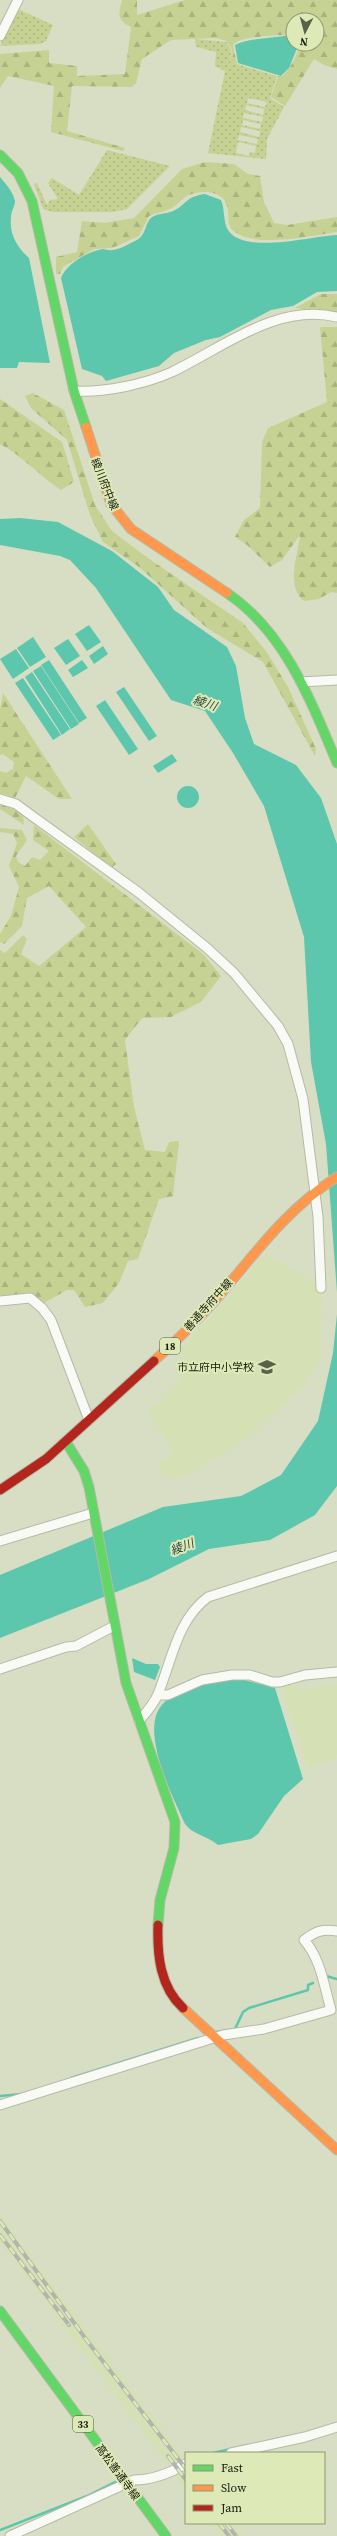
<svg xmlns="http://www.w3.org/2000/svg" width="337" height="2536" font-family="'Source Serif 4','Noto Sans JP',serif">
<defs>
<pattern id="grass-dots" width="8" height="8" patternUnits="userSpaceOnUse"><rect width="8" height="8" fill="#c6d293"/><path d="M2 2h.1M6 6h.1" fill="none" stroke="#a9b47d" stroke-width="1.8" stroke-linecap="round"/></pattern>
<pattern id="forest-firs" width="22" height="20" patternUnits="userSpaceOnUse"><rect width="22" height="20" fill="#c6d293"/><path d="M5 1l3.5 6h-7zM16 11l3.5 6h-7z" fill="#a9b47d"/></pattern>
</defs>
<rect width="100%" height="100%" fill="#d8dec3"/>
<!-- built -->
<path fill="#d6e0b5" d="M 265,1253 L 318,1285 L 322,1292 L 320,1361 L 308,1381 L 245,1440 L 185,1477 L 172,1479 L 164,1476 L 157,1463 L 174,1452 L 147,1411 L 159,1403 L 189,1369 L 180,1349 L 221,1306 Z
M 337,1683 L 337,1757 L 308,1769 L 281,1686 L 297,1684 L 299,1691 Z
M 0,2215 L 184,2458 L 169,2466 L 0,2242 Z
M 186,2467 L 186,2490 L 173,2473 Z
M 212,2523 L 233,2523 L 242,2536 L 221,2536 Z"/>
<!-- grass -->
<path fill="url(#grass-dots)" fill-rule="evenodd" d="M 18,9 L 53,25 L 46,41 L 40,44 L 0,46 Z
M 195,39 L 227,42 L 231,50 L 230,62 L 277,76 L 270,98 L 284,107 L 267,139 L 266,159 L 208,153 L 225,71 L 215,66 L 216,52 L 196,47 ZM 248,98 L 267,102 L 265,107 L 247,103 ZM 246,105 L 264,109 L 263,115 L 245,110 ZM 244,113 L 263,117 L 262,122 L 243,118 ZM 243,120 L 261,124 L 260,129 L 242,125 ZM 241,127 L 260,131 L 259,137 L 240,132 ZM 239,135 L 258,139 L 257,144 L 238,140 ZM 238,142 L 256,146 L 255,153 L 250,152 L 249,156 L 236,153 Z
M 107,150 L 170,166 L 127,209 L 113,212 L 53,212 L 43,209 L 34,184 L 37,183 L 47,205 L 50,200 L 58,199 L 48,183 L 52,178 L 79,195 Z"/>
<!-- forest -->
<path fill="url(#forest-firs)" d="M 122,0 L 137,0 L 137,15 L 185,0 L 337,0 L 337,69 L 324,65 L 314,59 L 285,106 L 271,97 L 278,76 L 282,77 C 291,67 297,57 299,44 L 317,44 L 317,20 L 293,20 L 293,34 C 280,36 240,35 233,45 L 237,64 L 230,62 L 232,50 L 227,41 L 215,38 L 171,40 L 142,59 L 136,83 L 132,87 L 72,86 L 67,131 L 125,148 L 123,151 L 51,132 L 54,86 L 8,76 L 0,88 L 0,54 L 49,50 L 49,63 L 77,66 L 77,76 L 125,74 L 131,27 C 117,20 118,15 122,0 Z
M 205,162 L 234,164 L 248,174 L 260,176 L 264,202 L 274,223 L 287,225 L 337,217 L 337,232 C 310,236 258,248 235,232 C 227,228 229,218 228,210 C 226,191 204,189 189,195 C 182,198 177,206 170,209 C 163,212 156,213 149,216 L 139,236 L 112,248 L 94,249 L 63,267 L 60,274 L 56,274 L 56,257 L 77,252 L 82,221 L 104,223 L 134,218 L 182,169 Z
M 321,294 L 337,294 L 337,313 L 295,308 Z
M 320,327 L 337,327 L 337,593 L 331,592 L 319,599 L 304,601 C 285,585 298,556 300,535 L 282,560 L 270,567 L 247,545 L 235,537 L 244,520 L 260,508 L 262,442 L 268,428 L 327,402 Z
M 33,393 L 64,410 L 95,505 L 112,531 L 145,556 L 243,623 L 266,651 L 288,687 L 316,749 L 315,756 L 263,662 L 207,628 L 139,567 L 103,542 L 90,515 L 67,440 L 31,408 L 25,396 Z
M 0,399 L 62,442 L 74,482 L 61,490 C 40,476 21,455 0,444 Z
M 3,693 L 72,799 L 59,799 L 26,776 L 15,798 L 0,793 L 0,771 L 6,773 L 13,769 L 14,762 L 3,754 L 0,755 L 0,709 Z
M 0,803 L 23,814 L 24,825 L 0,809 Z
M 88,824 L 116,864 L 111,868 L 74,837 Z
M 34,825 L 203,954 L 221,976 L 201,1002 L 171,1017 L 142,1018 L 125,1040 L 134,1107 L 145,1150 L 165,1152 L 169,1142 L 179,1141 L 173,1196 L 159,1199 L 138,1259 L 128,1261 L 119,1283 L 103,1303 L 85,1307 L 74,1290 L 67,1290 L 44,1303 L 30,1293 L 0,1298 L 0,950 L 5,953 L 23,935 L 27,939 L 21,954 L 39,966 L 86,927 L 49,886 L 27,898 L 22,926 L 4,944 L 0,942 L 0,934 L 11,916 L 19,887 L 9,866 L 17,843 L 13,834 L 0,832 L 0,828 L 22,830 L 27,840 L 16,856 L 18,862 L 25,866 L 32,857 L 40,860 L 49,851 L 33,840 Z"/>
<!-- water -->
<path fill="#5cc7ad" d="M 290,35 L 293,35 L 293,44 L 298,46 L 289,68 L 281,76 L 238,63 L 235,45 L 237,44 C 254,37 272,39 290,35 Z
M 0,177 C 6,184 13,192 15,201 C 15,206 11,211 11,217 C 9,234 17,247 29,258 L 50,363 L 19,362 L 17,368 L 0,368 Z
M 205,194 L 221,200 C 225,209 223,222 228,230 C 244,255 311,236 337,235 L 337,291 L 317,292 L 293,306 L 271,310 L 220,337 L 206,340 L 174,353 L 159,366 L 106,381 L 102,376 L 82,369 L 61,278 C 66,264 88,251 103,249 C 106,249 109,251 112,250 C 119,250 128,244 135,241 C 146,236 144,227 150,219 C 155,213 167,214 173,211 C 187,205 184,197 205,194 Z
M 20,518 L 58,522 L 112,551 L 158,587 L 174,610 L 227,647 L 236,666 L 245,718 L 254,744 L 296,765 L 321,798 L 337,844 L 337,1292 L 326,1144 L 311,1062 L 304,937 L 264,806 L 233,753 L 205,711 L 171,700 L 96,588 L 70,560 L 60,556 L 0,545 L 0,519 Z
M 89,625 L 101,642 L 87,651 L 75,634 Z
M 33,637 L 46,657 L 30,667 L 17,648 Z
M 68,639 L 80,656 L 66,665 L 54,648 Z
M 103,646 L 108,654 L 94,664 L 89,656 Z
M 16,649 L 29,668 L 13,679 L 0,659 Z
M 49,660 L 87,718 L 79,723 L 41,665 Z
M 82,660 L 88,668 L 73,677 L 68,670 Z
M 41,666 L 79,724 L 71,729 L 33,671 Z
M 32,672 L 70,729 L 62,735 L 25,677 Z
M 23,678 L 61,735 L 53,740 L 15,683 Z
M 124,687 L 157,736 L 149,741 L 116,692 Z
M 105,700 L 138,749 L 129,755 L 96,706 Z
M 172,754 L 177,761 L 158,773 L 153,766 Z
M177 797a11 11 0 1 1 22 0a11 11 0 1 1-22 0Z
M 337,1314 L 337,1486 L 315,1515 L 270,1540 L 209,1549 L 149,1579 L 0,1638 L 0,1575 L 163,1507 L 241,1496 L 281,1475 L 318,1421 L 333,1353 Z
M 132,1658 L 146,1664 L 158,1664 L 160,1667 L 155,1680 L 134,1672 Z
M 240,1679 L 275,1688 L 303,1779 L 284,1796 L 258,1834 L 251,1839 L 218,1845 C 208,1836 193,1835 185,1824 C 173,1797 140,1733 161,1706 C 167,1698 176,1696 184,1692 C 208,1682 214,1680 240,1679 Z"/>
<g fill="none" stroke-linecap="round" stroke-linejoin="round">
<!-- stream -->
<path stroke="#5cc7ad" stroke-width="2.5" d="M 326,1976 L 337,1979
M 216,2032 L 235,2029 L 243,2012 L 249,2008 L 308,1990 L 308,1985 L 313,1983
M 71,2078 L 198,2038
M 0,2096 L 22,2094
M 272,2440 L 296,2435
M 213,2453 L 248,2445
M 0,2530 L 87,2496 L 115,2482"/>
<!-- street casing -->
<g stroke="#b5baa6" stroke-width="11">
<path id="street" d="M 0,36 L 18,0
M 74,391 C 104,393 145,384 172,372 C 224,347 276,303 337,317
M 301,682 L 337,680
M 0,799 L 16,804 L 35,818 L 138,892 L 207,948 L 234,973 L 278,1026 L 288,1044 L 303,1099 L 318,1217 L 321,1288
M 0,1301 L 30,1298 L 42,1308 L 51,1320 L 89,1420
M 0,1541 L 93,1513
M 0,1669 L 66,1647 L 76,1646 L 114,1626
M 158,1695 L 168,1695 L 202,1680 L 232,1675 L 250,1675 L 272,1682 L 280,1682 L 305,1675 L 337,1672
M 139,1721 C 146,1713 154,1704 158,1694 C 172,1660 177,1620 208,1597 L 337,1556
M 0,2105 L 223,2035 L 264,2029 L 331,2010 C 324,1986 321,1959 304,1940 C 316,1931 322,1929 337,1931
M 231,2453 L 305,2437 L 337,2427
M 10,2536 L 134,2480 C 153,2480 170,2473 186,2464"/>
</g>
<!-- fast casing -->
<g stroke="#b5baa6" stroke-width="11">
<path id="fast" d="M 0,155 L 18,173 L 32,201 L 74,391 L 86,427
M 227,593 C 285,632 311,701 337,763
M 66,1442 L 84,1471 L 89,1487 L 126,1683 L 175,1822 L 174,1848 L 160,1900 L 158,1925
M 0,2311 L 166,2536"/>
</g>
<!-- slow casing -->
<g stroke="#b5baa6" stroke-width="11">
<path id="slow" d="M 86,427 L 111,504 L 131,529 L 227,593
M 154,1361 C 177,1340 199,1319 219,1296 C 256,1252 288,1208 337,1177
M 183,2008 L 337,2150"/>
</g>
<!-- jam casing -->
<g stroke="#b5baa6" stroke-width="11">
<path id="jam" d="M 0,1490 L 46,1459 L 154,1361
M 158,1925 C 157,1955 160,1987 183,2008"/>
</g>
<!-- street -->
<use href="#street" stroke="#f9faf6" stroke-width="9"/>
<!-- fast -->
<use href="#fast" stroke="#63d668" stroke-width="9"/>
<!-- slow -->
<use href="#slow" stroke="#ff974d" stroke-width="9"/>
<!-- jam -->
<use href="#jam" stroke="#b3261e" stroke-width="9"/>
<!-- rail casing -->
<g stroke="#b2b4ad" stroke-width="4">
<path id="rail" d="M 0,2221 L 88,2342 L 186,2469
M 0,2235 L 69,2325
M 168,2456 L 186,2480
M 219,2523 L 229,2536
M 226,2523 L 236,2536"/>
</g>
<!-- rail -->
<use href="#rail" stroke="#dee9b8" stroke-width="2.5" stroke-dasharray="8" stroke-linecap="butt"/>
</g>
<!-- icons -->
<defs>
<g id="school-bare" transform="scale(1.38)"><path d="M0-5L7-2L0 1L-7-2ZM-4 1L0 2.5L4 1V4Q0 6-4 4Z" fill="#5b604b" stroke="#dee9b8" stroke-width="2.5" paint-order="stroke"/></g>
</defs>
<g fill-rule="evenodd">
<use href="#school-bare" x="267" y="1367"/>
</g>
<g text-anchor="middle" stroke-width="4" stroke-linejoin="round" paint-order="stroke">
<!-- shield labels -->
<g fill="#dee9b8" stroke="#535a3e" stroke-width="1">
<rect x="160" y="1338" width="20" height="16" rx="3"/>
<rect x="73" y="2416" width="20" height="16" rx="3"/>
</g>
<g font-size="10" font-weight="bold" fill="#181c0a">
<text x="170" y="1350">18</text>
<text x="83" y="2428">33</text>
</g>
<!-- street labels -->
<g font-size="11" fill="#181c0a" stroke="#dee9b8">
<text transform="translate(105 484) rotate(68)" y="4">綾川府中線</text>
<text transform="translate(208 1305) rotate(-48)" y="4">善通寺府中線</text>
<text transform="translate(118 2472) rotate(54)" y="4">高松善通寺線</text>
</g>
<!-- poi labels -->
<g font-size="11" fill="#181c0a" stroke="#dee9b8" text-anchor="end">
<text x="254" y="1371">市立府中小学校</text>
</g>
<!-- water labels -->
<g font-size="12" font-style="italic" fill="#29463f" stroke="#dee9b8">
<text transform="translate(205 703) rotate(19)" y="4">綾川</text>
<text transform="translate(182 1547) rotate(-21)" y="4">綾川</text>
</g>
</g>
<!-- legend -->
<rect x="185" y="2452" width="140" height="72" fill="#dee9b8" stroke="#8f9772"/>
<rect x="193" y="2465" width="20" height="6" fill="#63d668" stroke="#8f9772"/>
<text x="221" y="2472" font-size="12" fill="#181c0a">Fast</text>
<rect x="193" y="2485" width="20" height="6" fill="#ff974d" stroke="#8f9772"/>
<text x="221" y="2492" font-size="12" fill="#181c0a">Slow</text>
<rect x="193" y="2505" width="20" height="6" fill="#b3261e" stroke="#8f9772"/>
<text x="221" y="2512" font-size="12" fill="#181c0a">Jam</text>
<!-- north arrow -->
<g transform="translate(305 32) rotate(186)"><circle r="19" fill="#dee9b8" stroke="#8f9772"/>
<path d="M0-3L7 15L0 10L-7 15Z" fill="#5b604b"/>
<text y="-6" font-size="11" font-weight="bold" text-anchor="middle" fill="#181c0a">N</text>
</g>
</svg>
